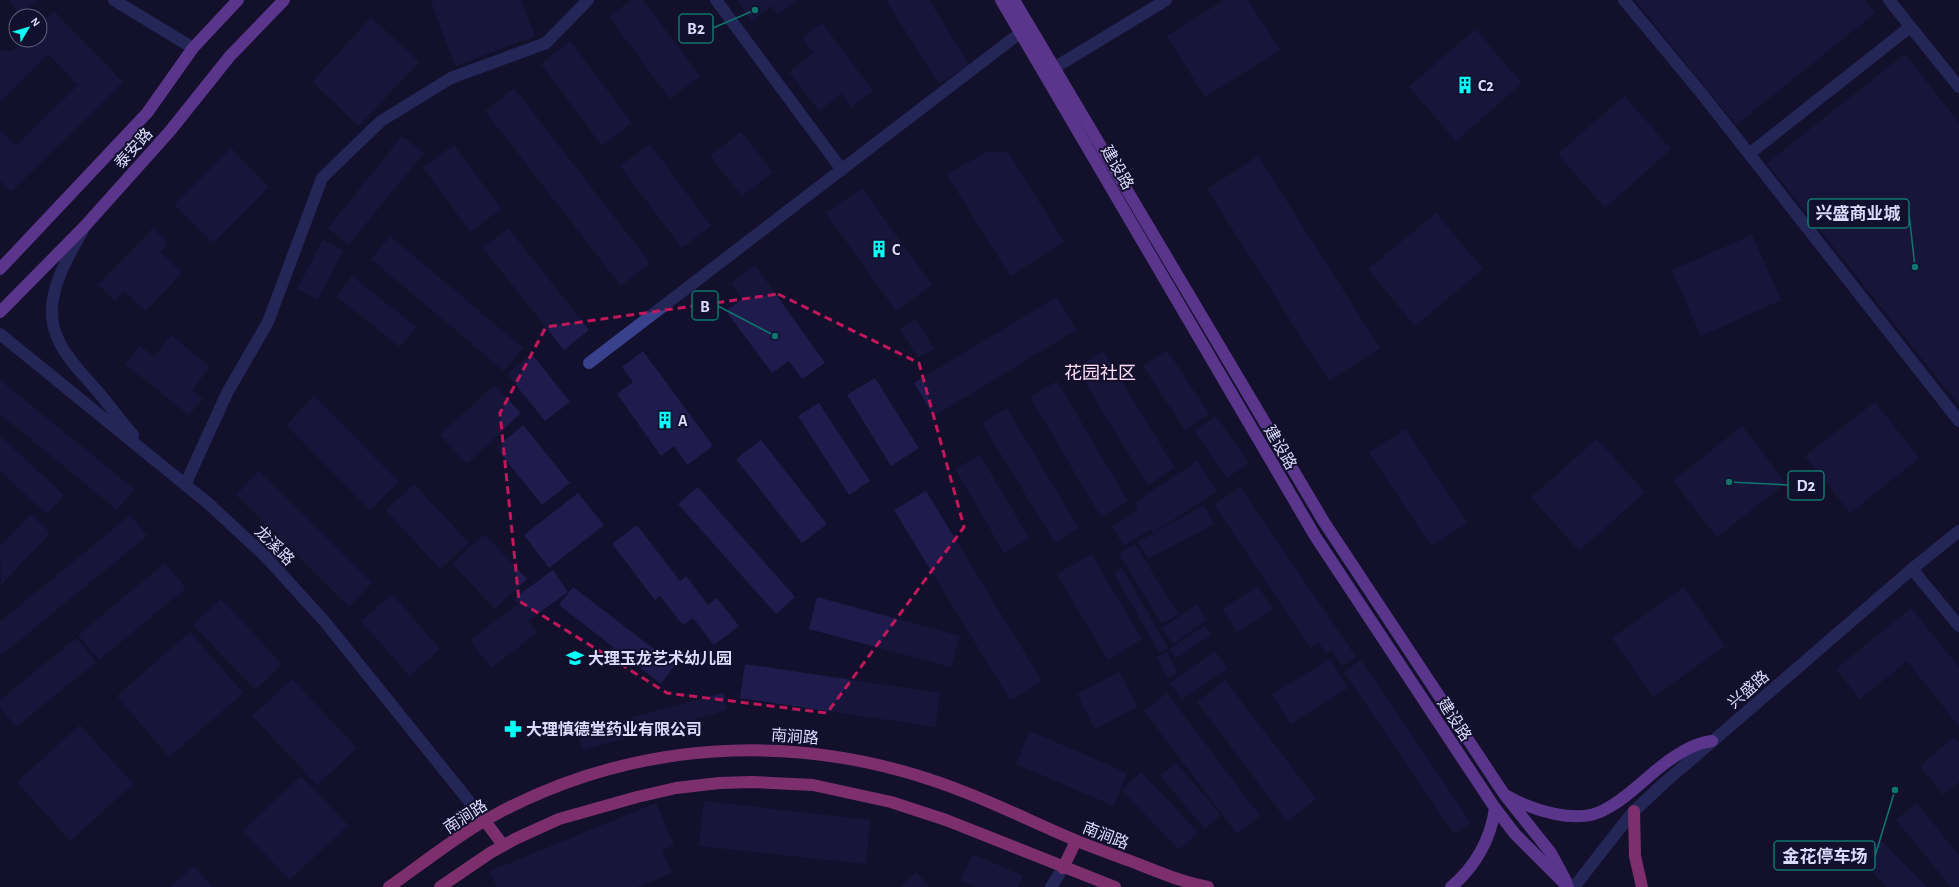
<svg xmlns="http://www.w3.org/2000/svg" width="1959" height="887" font-family="'Alegreya Sans','Noto Sans SC',sans-serif">
<rect width="100%" height="100%" fill="#12102c"/>
<!-- building -->
<path fill="#1f1c4d" d="M 8,0 L 37,0 L 20,14 Z
M 433,0 L 521,0 L 535,36 L 455,66 L 431,1 Z
M 631,0 L 643,0 L 700,76 L 670,99 L 609,17 Z
M 736,0 L 797,0 L 778,15 L 771,6 L 752,21 Z
M 886,0 L 929,0 L 969,65 L 939,84 Z
M 1224,0 L 1248,0 L 1280,50 L 1205,97 L 1167,36 Z
M 1635,0 L 1864,0 L 1875,13 L 1736,125 Z
M 54,11 L 123,82 L 11,192 L 0,181 L 0,131 L 16,146 L 78,85 L 48,54 L 0,102 L 0,51 L 12,51 L 24,40 L 40,40 L 40,24 Z
M 371,17 L 419,62 L 359,126 L 312,82 Z
M 822,23 L 873,91 L 852,107 L 842,93 L 819,111 L 789,72 L 814,53 L 802,38 Z
M 1475,29 L 1522,83 L 1456,141 L 1409,87 Z
M 570,41 L 632,123 L 602,146 L 541,64 Z
M 1905,54 L 1959,123 L 1959,405 L 1767,163 Z
M 514,88 L 650,263 L 621,286 L 485,111 Z
M 1624,96 L 1671,149 L 1605,208 L 1558,154 Z
M 741,132 L 773,172 L 742,196 L 710,156 Z
M 402,136 L 424,153 L 348,245 L 328,228 Z
M 650,144 L 711,226 L 682,248 L 620,166 Z
M 454,145 L 501,209 L 470,232 L 423,167 Z
M 231,148 L 269,187 L 213,243 L 174,205 Z
M 986,152 L 1008,152 L 1064,242 L 1010,276 L 947,175 Z
M 1258,156 L 1380,348 L 1329,381 L 1207,189 Z
M 862,188 L 932,285 L 896,311 L 826,213 Z
M 1436,213 L 1483,269 L 1415,326 L 1368,269 Z
M 153,228 L 168,243 L 160,252 L 182,273 L 145,311 L 124,291 L 115,301 L 98,285 Z
M 508,228 L 589,330 L 564,350 L 483,248 Z
M 1752,235 L 1781,300 L 1701,336 L 1672,270 Z
M 390,236 L 523,348 L 504,371 L 371,259 Z
M 323,240 L 343,251 L 318,299 L 297,289 Z
M 755,265 L 825,363 L 802,379 L 789,361 L 772,373 L 726,311 L 742,299 L 731,283 Z
M 352,276 L 416,327 L 400,347 L 336,296 Z
M 1057,297 L 1076,330 L 934,416 L 914,383 Z
M 916,319 L 934,349 L 918,358 L 900,329 Z
M 171,335 L 210,367 L 192,390 L 203,399 L 189,415 L 125,364 L 140,346 L 154,357 Z
M 1167,350 L 1209,414 L 1185,430 L 1143,366 Z
M 643,351 L 713,446 L 687,465 L 674,446 L 661,456 L 617,394 L 633,382 L 622,367 Z
M 1103,351 L 1175,468 L 1148,485 L 1076,368 Z
M 532,354 L 570,402 L 545,421 L 507,374 Z
M 875,378 L 919,448 L 891,466 L 847,395 Z
M 0,380 L 134,489 L 117,510 L 0,414 Z
M 1057,381 L 1128,501 L 1101,517 L 1030,397 Z
M 494,385 L 521,413 L 467,464 L 440,435 Z
M 314,396 L 399,482 L 370,510 L 286,425 Z
M 1875,402 L 1919,458 L 1850,513 L 1805,456 Z
M 819,403 L 870,481 L 849,495 L 798,416 Z
M 1007,408 L 1079,528 L 1055,543 L 982,423 Z
M 1216,416 L 1249,463 L 1227,478 L 1194,431 Z
M 523,425 L 570,483 L 542,505 L 496,448 Z
M 1742,426 L 1786,483 L 1717,537 L 1673,481 Z
M 1406,429 L 1467,523 L 1431,546 L 1369,452 Z
M 0,436 L 64,495 L 47,514 L 0,471 Z
M 1597,439 L 1645,492 L 1579,551 L 1531,497 Z
M 761,440 L 827,524 L 802,543 L 736,459 Z
M 980,455 L 1029,538 L 1004,553 L 955,469 Z
M 1197,461 L 1217,491 L 1153,533 L 1151,529 L 1124,546 L 1112,527 L 1138,510 L 1134,503 Z
M 259,471 L 372,583 L 349,607 L 236,495 Z
M 414,484 L 469,543 L 440,569 L 386,510 Z
M 698,487 L 795,597 L 776,614 L 678,504 Z
M 1240,487 L 1356,657 L 1342,666 L 1331,650 L 1326,654 L 1319,643 L 1311,648 L 1214,505 Z
M 926,491 L 1042,681 L 1010,700 L 894,510 Z
M 578,493 L 604,525 L 549,568 L 524,535 Z
M 1204,505 L 1214,524 L 1148,559 L 1138,542 Z
M 31,514 L 50,533 L 1,585 L 0,546 Z
M 130,515 L 147,536 L 0,656 L 0,622 Z
M 637,525 L 680,581 L 686,576 L 708,605 L 717,598 L 739,626 L 714,645 L 693,618 L 683,625 L 660,596 L 655,600 L 612,544 Z
M 484,534 L 527,579 L 495,609 L 452,564 Z
M 1135,544 L 1178,614 L 1162,624 L 1119,554 Z
M 1091,554 L 1142,639 L 1108,660 L 1057,574 Z
M 165,563 L 186,588 L 99,660 L 78,635 Z
M 1122,568 L 1168,648 L 1160,653 L 1114,574 Z
M 553,570 L 568,592 L 528,621 L 537,633 L 491,668 L 470,640 L 516,605 L 522,611 L 513,599 Z
M 1258,586 L 1273,610 L 1237,632 L 1222,609 Z
M 573,587 L 675,665 L 661,684 L 559,605 Z
M 1684,587 L 1725,646 L 1653,697 L 1612,638 Z
M 392,594 L 440,649 L 409,676 L 361,621 Z
M 817,597 L 960,636 L 951,667 L 809,629 Z
M 221,599 L 282,664 L 255,690 L 193,625 Z
M 1196,605 L 1207,620 L 1173,644 L 1162,628 Z
M 1911,608 L 1959,667 L 1959,726 L 1907,661 L 1860,699 L 1836,669 Z
M 1205,625 L 1211,635 L 1176,658 L 1170,649 Z
M 190,632 L 243,693 L 169,757 L 117,696 Z
M 76,638 L 96,662 L 16,727 L 0,707 L 0,700 Z
M 1215,651 L 1227,668 L 1182,699 L 1170,683 Z
M 1167,652 L 1178,672 L 1168,678 L 1157,657 Z
M 1330,659 L 1348,688 L 1290,724 L 1272,694 Z
M 1361,660 L 1471,823 L 1454,834 L 1344,672 Z
M 745,664 L 940,693 L 935,727 L 740,698 Z
M 1119,672 L 1137,707 L 1095,729 L 1077,694 Z
M 292,679 L 357,748 L 317,785 L 252,716 Z
M 1225,680 L 1316,799 L 1287,821 L 1197,702 Z
M 723,693 L 727,710 L 583,750 L 578,732 Z
M 1167,693 L 1260,816 L 1237,834 L 1144,711 Z
M 80,725 L 133,784 L 70,841 L 17,782 Z
M 1030,731 L 1127,773 L 1114,806 L 1016,764 Z
M 1954,737 L 1959,743 L 1959,782 L 1943,795 L 1920,766 Z
M 1176,763 L 1221,815 L 1205,829 L 1160,776 Z
M 1141,772 L 1198,832 L 1179,850 L 1122,790 Z
M 301,776 L 348,825 L 290,880 L 243,831 Z
M 704,801 L 870,820 L 866,864 L 699,846 Z
M 656,803 L 674,845 L 662,850 L 672,873 L 637,887 L 497,887 L 490,871 Z
M 1916,803 L 1959,855 L 1959,887 L 1951,887 L 1896,820 Z
M 1880,839 L 1927,887 L 1887,887 L 1860,859 Z
M 973,854 L 1023,876 L 1018,887 L 976,887 L 961,880 Z
M 194,866 L 212,887 L 170,887 Z
M 916,872 L 930,887 L 901,887 Z"/>
<g fill="none" stroke-linecap="round" stroke-linejoin="round">
<!-- minor -->
<path stroke="#3a418c" stroke-width="12" d="M 114,0 L 193,48
M 716,0 L 842,170
M 1624,0 L 1702,94 L 1959,421
M 1889,0 L 1959,87
M 1054,68 L 1166,0
M 1749,154 L 1910,27
M 83,230 C 72,250 59,271 54,294 C 43,338 75,365 100,394 C 111,408 122,422 133,435
M 0,334 L 209,504 L 266,557 L 325,622 L 485,821
M 589,363 L 1020,33
M 185,485 L 227,393 L 268,322 L 322,178 L 381,121 L 451,78 L 546,43 L 588,0
M 1912,569 L 1959,626
M 1051,887 L 1063,868
M 1574,887 L 1632,813 L 1663,784 L 1912,569 L 1959,531"/>
<!-- major -->
<path stroke="#b162ff" stroke-width="12" d="M 1001,0 L 1315,536 L 1495,808 L 1515,834 L 1568,887
M 1014,0 L 1324,522 L 1504,794 L 1551,853 L 1566,881
M 0,269 L 147,113 L 193,48 L 238,0
M 0,312 L 85,226 L 170,131 L 230,56 L 284,0
M 1507,796 C 1532,810 1577,825 1604,810 C 1628,798 1646,777 1668,761 C 1681,752 1695,743 1712,741
M 1451,887 C 1475,867 1491,839 1495,808"/>
<!-- highway -->
<path stroke="#ff56bc" stroke-width="12" d="M 1634,811 L 1635,856 L 1642,887
M 485,821 L 503,845
M 1063,868 L 1076,841
M 389,887 C 426,861 462,832 502,811 C 649,735 815,732 967,793 C 1003,807 1039,825 1075,840 C 1094,848 1114,855 1133,862 C 1158,872 1182,882 1208,887
M 440,887 L 490,853 L 515,839 L 559,819 L 637,797 L 676,788 L 719,783 L 752,782 L 813,785 L 891,802 L 946,820 L 1115,887"/>
</g>
<!-- marked area -->
<path d="M0 0H1959V887H0ZM 778,294 L 919,363 L 964,527 L 827,713 L 667,693 L 519,601 L 500,413 L 546,327 Z" fill="#12102c" fill-opacity=".55" fill-rule="evenodd"/>
<path fill="none" stroke="#c2185b" stroke-width="3" stroke-dasharray="8 5" stroke-linejoin="round" d="M 778,294 L 919,363 L 964,527 L 827,713 L 667,693 L 519,601 L 500,413 L 546,327 Z"/>
<!-- icons -->
<defs>
<g id="building-bare" transform="scale(1.38)"><path d="M-4-6H4V6H1V3H-1V6H-4ZM-2.5-4.3h1.7v1.8h-1.7ZM.8-4.3h1.7v1.8H.8ZM-2.5-1h1.7V.8h-1.7ZM.8-1h1.7V.8H.8Z" fill="#07fff9" stroke="#12102c" stroke-width="2.5" paint-order="stroke"/></g>
<g id="school-bare" transform="scale(1.38)"><path d="M0-5L7-2L0 1L-7-2ZM-4 1L0 2.5L4 1V4Q0 6-4 4Z" fill="#07fff9" stroke="#12102c" stroke-width="2.5" paint-order="stroke"/></g>
<g id="pharmacy-bare" transform="scale(1.38)"><path d="M-2-6h4v4h4v4h-4v4h-4v-4h-4v-4h4Z" fill="#07fff9" stroke="#12102c" stroke-width="2.5" paint-order="stroke"/></g>
</defs>
<g fill-rule="evenodd">
<use href="#building-bare" x="1465" y="85"/>
<use href="#building-bare" x="879" y="249"/>
<use href="#building-bare" x="665" y="420"/>
<use href="#school-bare" x="575" y="658"/>
<use href="#pharmacy-bare" x="513" y="729"/>
</g>
<g text-anchor="middle" stroke-width="4" stroke-linejoin="round" paint-order="stroke">
<!-- poi labels -->
<g font-size="16" font-weight="bold" fill="#dbdbff" stroke="#12102c" text-anchor="start">
<text x="1478" y="91">C2</text>
<text x="892" y="255">C</text>
<text x="678" y="426">A</text>
<text x="588" y="664">大理玉龙艺术幼儿园</text>
<text x="526" y="735">大理慎德堂药业有限公司</text>
</g>
<!-- street labels -->
<g font-size="16" fill="#dbdbff" stroke="#12102c">
<text transform="translate(133 148) rotate(-48)" y="6">泰安路</text>
<text transform="translate(1118 167) rotate(60)" y="6">建设路</text>
<text transform="translate(1281 447) rotate(60)" y="6">建设路</text>
<text transform="translate(275 545) rotate(45)" y="6">龙溪路</text>
<text transform="translate(1748 689) rotate(-41)" y="6">兴盛路</text>
<text transform="translate(1455 719) rotate(57)" y="6">建设路</text>
<text transform="translate(795 736) rotate(4)" y="6">南涧路</text>
<text transform="translate(465 816) rotate(-33)" y="6">南涧路</text>
<text transform="translate(1106 835) rotate(21)" y="6">南涧路</text>
</g>
<!-- quarter labels -->
<g font-size="18" fill="#ffddf7" stroke="#12102c">
<text x="1100" y="379">花园社区</text>
</g>
</g>
<!-- callouts -->
<path fill="none" stroke="#0f766e" stroke-width="1.5" d="M755 10L713 28M1915 267L1909 214M775 336L718 306M1729 482L1788 485M1895 790L1875 856"/>
<g fill="#0f766e" stroke="#12102c" stroke-width="1.5">
<circle cx="755" cy="10" r="4"/>
<circle cx="1915" cy="267" r="4"/>
<circle cx="775" cy="336" r="4"/>
<circle cx="1729" cy="482" r="4"/>
<circle cx="1895" cy="790" r="4"/>
</g>
<g fill="#12102c" stroke="#0f766e" stroke-width="1.5">
<rect x="679" y="14" width="34" height="29" rx="4"/>
<rect x="1808" y="199" width="101" height="29" rx="4"/>
<rect x="692" y="291" width="26" height="29" rx="4"/>
<rect x="1788" y="471" width="36" height="29" rx="4"/>
<rect x="1774" y="841" width="101" height="29" rx="4"/>
</g>
<g font-size="17" text-anchor="middle" font-weight="bold" fill="#dbdbff">
<text x="696" y="34">B2</text>
<text x="1858" y="219">兴盛商业城</text>
<text x="705" y="312">B</text>
<text x="1806" y="491">D2</text>
<text x="1825" y="862">金花停车场</text>
</g>
<!-- north arrow -->
<g transform="translate(28 28) rotate(52)"><circle r="19" fill="#12102c" stroke="#626180"/>
<path d="M0-3L7 15L0 10L-7 15Z" fill="#07fff9"/>
<text y="-6" font-size="11" font-weight="bold" text-anchor="middle" fill="#dbdbff">N</text>
</g>
</svg>
